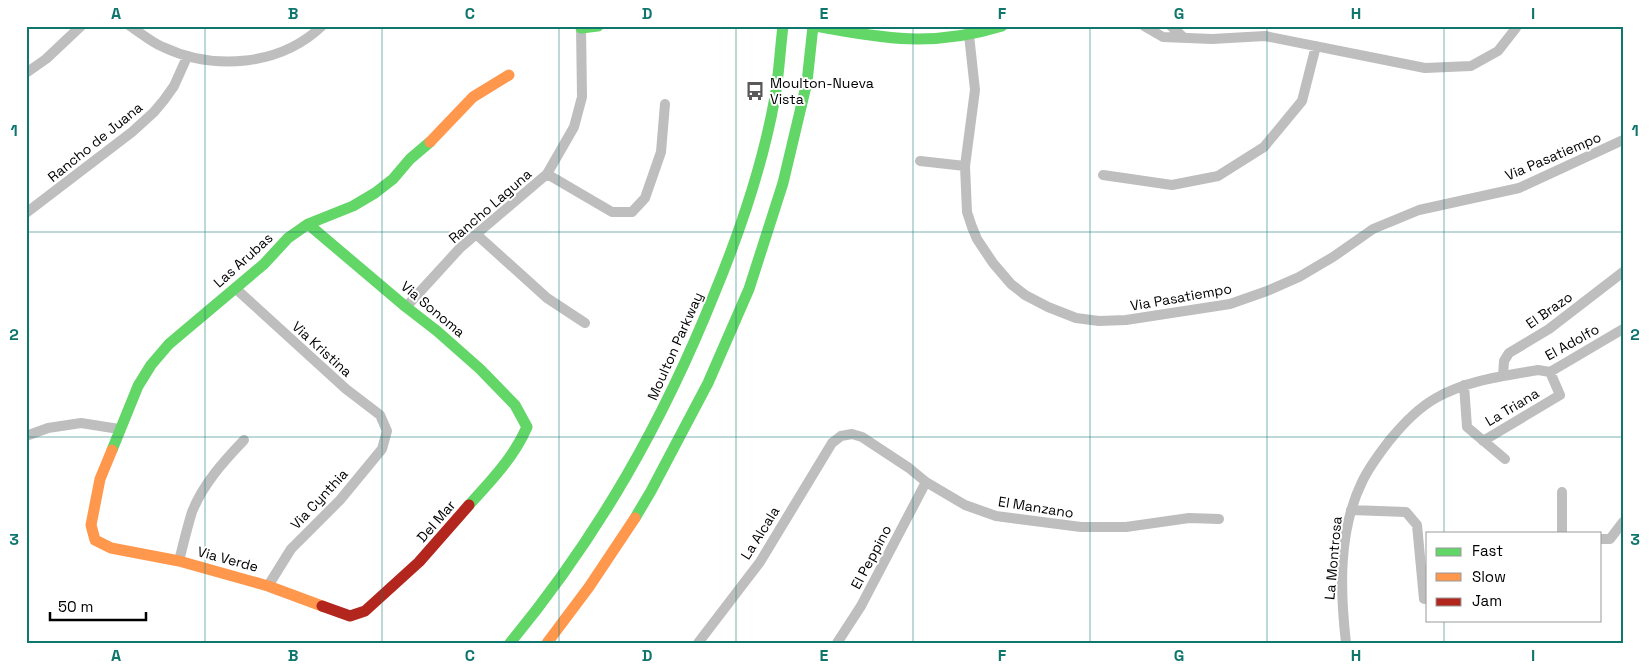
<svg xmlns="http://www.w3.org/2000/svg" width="1649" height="669" font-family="'Space Grotesk',sans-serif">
<rect width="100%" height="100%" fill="#fff"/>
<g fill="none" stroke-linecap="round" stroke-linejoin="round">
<!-- street -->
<path stroke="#bebebe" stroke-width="10" d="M 130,26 C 141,33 151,42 163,47 C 214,71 280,66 322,26
M 1144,26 L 1163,37 L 1212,39 L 1265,36 L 1425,68 L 1471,66 L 1498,51 L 1516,28
M 1171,26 L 1183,37
M 969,35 L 975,90 L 965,166 L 967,212 L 972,227 L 977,239 L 993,263 L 1011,284 L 1025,295 L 1048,307 L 1076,318 L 1099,321 L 1126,320 L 1230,304 L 1267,291 L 1299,277 L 1333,257 L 1373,229 L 1419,210 L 1519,188 L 1623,140
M 26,73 L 46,59 L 81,26
M 920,161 L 965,166
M 547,174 L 612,212 L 632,212 L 645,198 L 661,152 L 665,104
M 1103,175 L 1172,185 L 1218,176 L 1264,147 L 1302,101 L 1316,46
M 26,213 L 132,132 L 154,112 L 164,100 L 174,86 L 187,57
M 476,234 L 547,298 L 585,323
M 235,288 L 346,389 L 380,415 L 387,431 L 382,449 L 340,500 L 291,549 L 268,586
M 406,307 L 460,248 L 547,174 L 574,127 L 582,97 L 581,26
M 1503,376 L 1504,361 L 1509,353 L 1549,329 L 1623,272
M 1464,385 L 1467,427 L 1505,459
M 26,436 L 48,428 L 81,423 L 119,429
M 1483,441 L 1560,395 L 1550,372
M 1562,492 L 1562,533
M 1351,510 L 1406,512 L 1417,525 L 1424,599
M 1600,539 L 1610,539 L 1623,522
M 179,561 C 183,545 187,528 192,512 C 203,484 224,461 244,440
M 698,643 L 760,562 L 832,443 L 841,436 L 852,434 L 862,437 L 909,468 L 926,482 L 965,505 L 996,516 L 1081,527 L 1126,527 L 1189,518 L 1219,519
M 837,643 L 861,606 L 926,482
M 1346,643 C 1340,590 1338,531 1362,482 C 1369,467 1379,454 1389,441 C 1402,425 1418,408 1436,398 C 1467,380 1504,376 1538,370 L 1550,372 L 1623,329"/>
<!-- fast -->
<path stroke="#63d668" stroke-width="11" d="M 816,26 C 884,39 934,47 1002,26
M 581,28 L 598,26
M 308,224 L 406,307 L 437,331 L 480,369 L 515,405 L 527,427 C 514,457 491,481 469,505
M 112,450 L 138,386 L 151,365 L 169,344 L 264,264 L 288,238 L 308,224 L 353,206 L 375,193 L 393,179 L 410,159 L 430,142
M 635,518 L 651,491 L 708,383 L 749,289 L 783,183 L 807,82 L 813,26
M 510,643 C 599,535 663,422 715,292 C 741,229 763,164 775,97 C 779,74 780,50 783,26"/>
<!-- slow -->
<path stroke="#ff974d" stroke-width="11" d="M 430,142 L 473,97 L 509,75
M 112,450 L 100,479 L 91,525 L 95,540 L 111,548 L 179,561 L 268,586 L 322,606
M 547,643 L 589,587 L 635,518"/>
<!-- jam -->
<path stroke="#b3261e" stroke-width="11" d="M 322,606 L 350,616 L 365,611 L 419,562 L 469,505"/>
</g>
<!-- grid -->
<path fill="none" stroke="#0f766e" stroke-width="1" stroke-opacity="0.55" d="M 205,26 L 205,643M 382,26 L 382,643M 559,26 L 559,643M 736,26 L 736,643M 913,26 L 913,643M 1090,26 L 1090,643M 1267,26 L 1267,643M 1444,26 L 1444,533M 26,232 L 1623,232M 26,437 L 1623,437M 1444,620 L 1444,643"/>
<!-- icons -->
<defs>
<g id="bus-bare" transform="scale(1.5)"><path d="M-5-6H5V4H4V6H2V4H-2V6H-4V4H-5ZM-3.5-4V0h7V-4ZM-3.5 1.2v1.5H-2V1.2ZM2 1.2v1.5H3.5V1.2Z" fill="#595959" stroke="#fff" stroke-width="2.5" paint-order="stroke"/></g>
</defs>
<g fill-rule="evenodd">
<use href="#bus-bare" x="755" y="91"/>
</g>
<g text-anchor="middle" stroke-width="4" stroke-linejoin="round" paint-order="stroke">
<!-- poi labels -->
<g font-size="14" fill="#000" stroke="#fff" text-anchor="start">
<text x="770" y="88">Moulton-Nueva<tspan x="770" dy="16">Vista</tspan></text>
</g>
<!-- street labels -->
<g font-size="14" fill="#000" stroke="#fff">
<text transform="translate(95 142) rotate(-39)" y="5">Rancho de Juana</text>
<text transform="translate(1553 156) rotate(-23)" y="5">Via Pasatiempo</text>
<text transform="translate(490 206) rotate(-41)" y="5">Rancho Laguna</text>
<text transform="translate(243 260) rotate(-42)" y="5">Las Arubas</text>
<text transform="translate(1181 297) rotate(-10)" y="5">Via Pasatiempo</text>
<text transform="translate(433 309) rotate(40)" y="5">Via Sonoma</text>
<text transform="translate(1549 310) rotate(-35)" y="5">El Brazo</text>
<text transform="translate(1572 342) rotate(-29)" y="5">El Adolfo</text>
<text transform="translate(675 346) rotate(-66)" y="5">Moulton Parkway</text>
<text transform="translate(322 349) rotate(42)" y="5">Via Kristina</text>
<text transform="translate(1512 407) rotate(-31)" y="5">La Triana</text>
<text transform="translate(319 499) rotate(-47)" y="5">Via Cynthia</text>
<text transform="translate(1036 507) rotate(9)" y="5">El Manzano</text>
<text transform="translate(436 521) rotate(-49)" y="5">Del Mar</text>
<text transform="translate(760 533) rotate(-58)" y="5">La Alcala</text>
<text transform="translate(871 557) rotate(-62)" y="5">El Peppino</text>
<text transform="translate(1333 558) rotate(-85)" y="5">La Montrosa</text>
<text transform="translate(228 559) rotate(15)" y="5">Via Verde</text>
</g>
</g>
<!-- border -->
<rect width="1649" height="669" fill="none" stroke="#ffffff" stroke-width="55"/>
<!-- legend -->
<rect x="1426" y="532" width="175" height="90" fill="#ffffff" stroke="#999999"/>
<rect x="1436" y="548" width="25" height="8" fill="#63d668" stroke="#999999"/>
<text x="1472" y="556" font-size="15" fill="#000000">Fast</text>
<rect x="1436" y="573" width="25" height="8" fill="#ff974d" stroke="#999999"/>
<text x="1472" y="582" font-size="15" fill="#000000">Slow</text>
<rect x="1436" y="598" width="25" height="8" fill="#b3261e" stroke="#999999"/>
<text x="1472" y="606" font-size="15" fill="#000000">Jam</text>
<!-- scale -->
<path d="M50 612v8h96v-8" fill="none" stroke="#000000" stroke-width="2.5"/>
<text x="58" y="612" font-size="15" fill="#000000" stroke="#ffffff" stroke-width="4" paint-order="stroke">50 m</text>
<rect x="28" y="28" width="1594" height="614" fill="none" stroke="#0f766e" stroke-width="2"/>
<g font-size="16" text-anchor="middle" font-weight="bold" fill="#0f766e">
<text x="116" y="19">A</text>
<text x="293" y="19">B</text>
<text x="470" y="19">C</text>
<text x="647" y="19">D</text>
<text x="824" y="19">E</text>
<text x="1002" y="19">F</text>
<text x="1179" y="19">G</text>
<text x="1356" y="19">H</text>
<text x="1533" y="19">I</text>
<text x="14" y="136">1</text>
<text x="1635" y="136">1</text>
<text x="14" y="340">2</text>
<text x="1635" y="340">2</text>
<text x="14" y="545">3</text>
<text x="1635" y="545">3</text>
<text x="116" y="661">A</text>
<text x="293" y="661">B</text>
<text x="470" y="661">C</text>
<text x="647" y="661">D</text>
<text x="824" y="661">E</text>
<text x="1002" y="661">F</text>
<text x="1179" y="661">G</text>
<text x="1356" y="661">H</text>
<text x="1533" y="661">I</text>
</g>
</svg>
